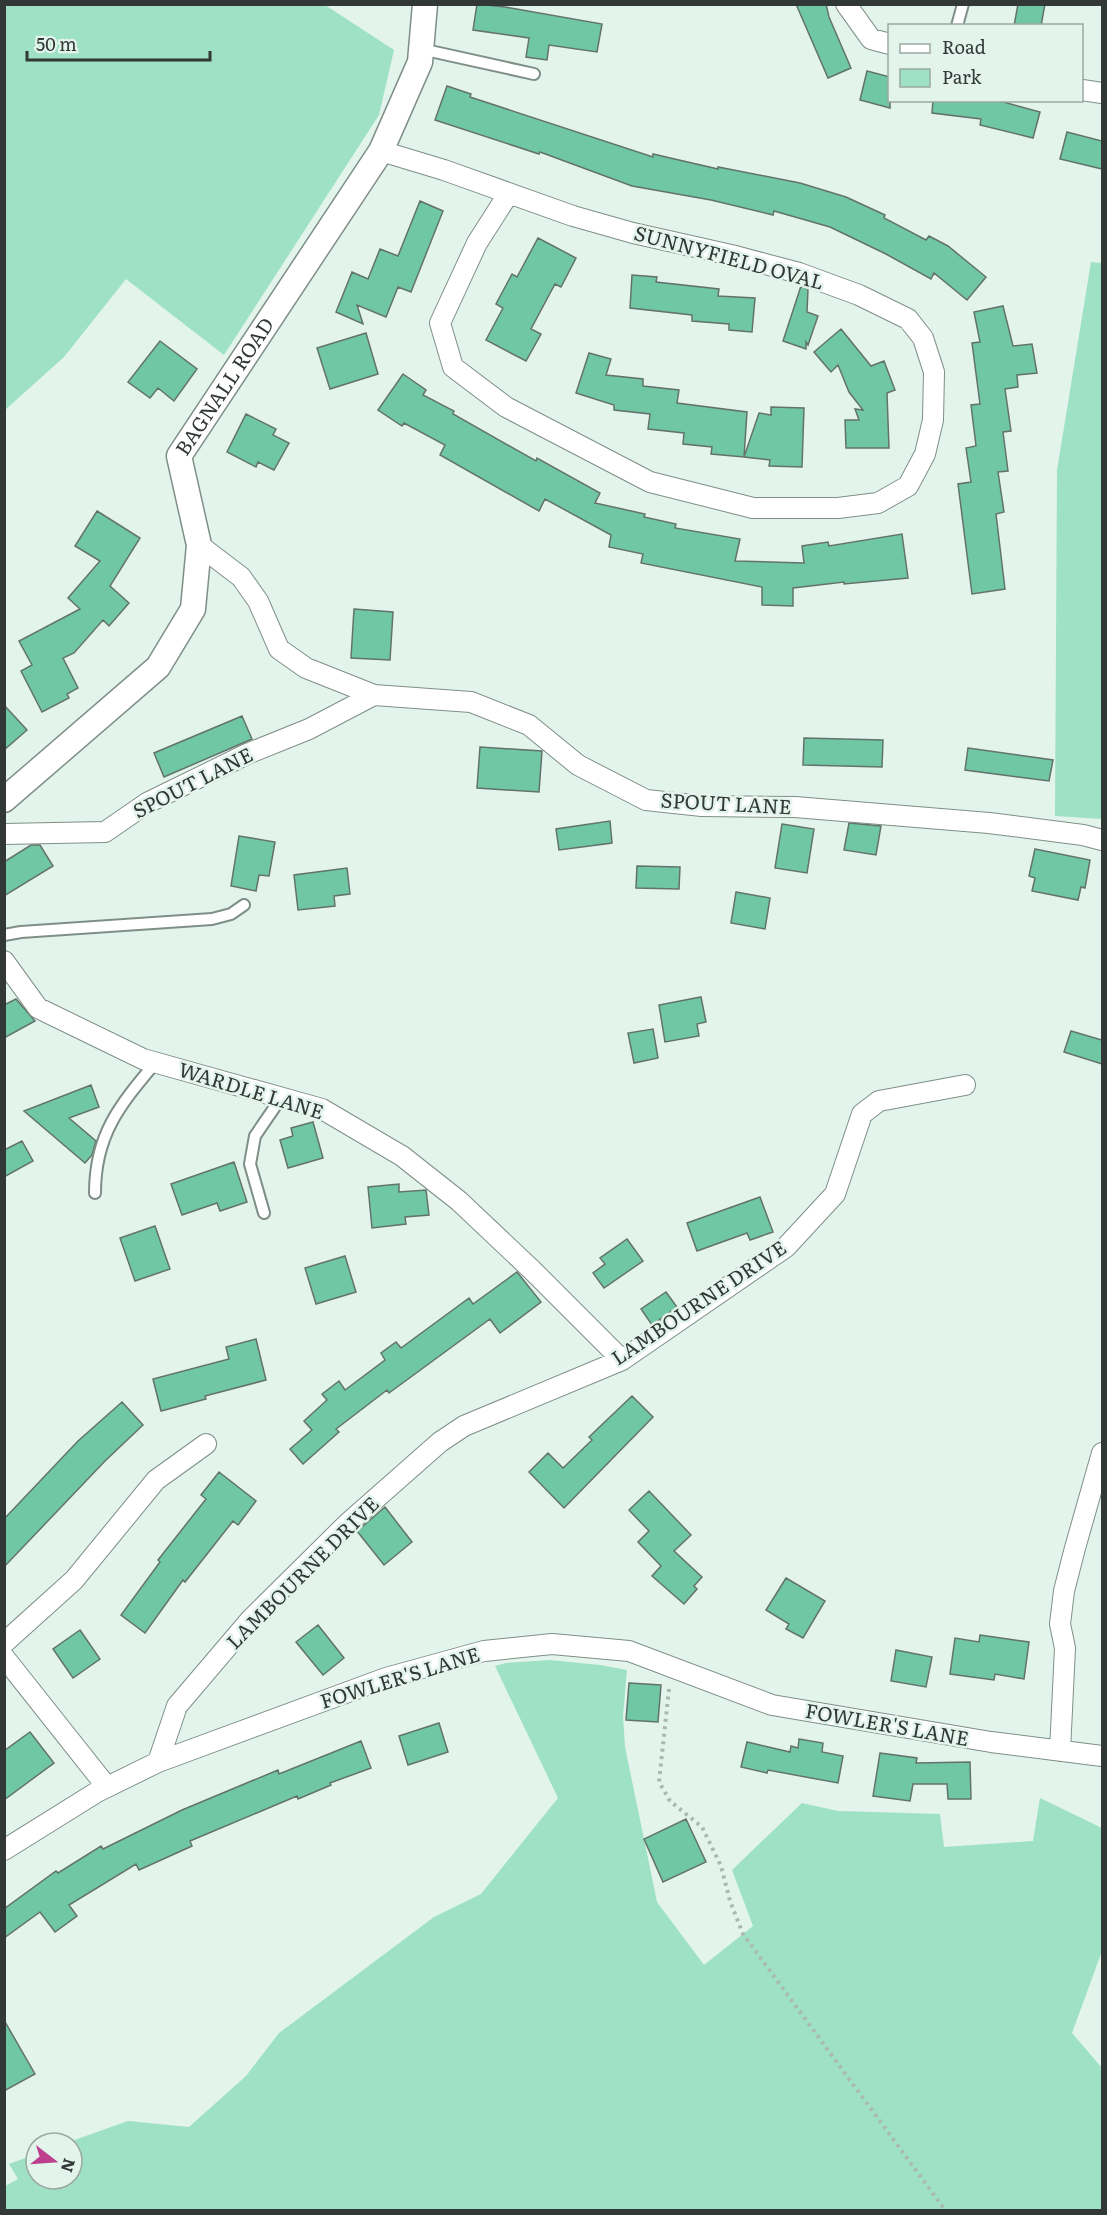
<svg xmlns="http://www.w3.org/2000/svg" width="1107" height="2215" font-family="Literata,serif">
<rect width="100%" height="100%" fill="#e2f4ec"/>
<!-- green -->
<path fill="#9ee1c5" d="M 5,4 L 325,5 L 394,50 L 379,115 L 224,355 L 126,279 L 64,357 L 5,410 Z
M 1091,262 L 1102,263 L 1102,819 L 1055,816 L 1057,470 Z
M 550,1660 L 600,1665 L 627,1670 L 623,1716 L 625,1747 L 657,1902 L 704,1965 L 753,1926 L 732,1870 L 802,1803 L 838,1811 L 940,1814 L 944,1847 L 1033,1841 L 1040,1798 L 1102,1828 L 1102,1951 L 1072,2033 L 1102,2068 L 1102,2210 L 5,2210 L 5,2186 L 18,2179 L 9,2164 L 36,2154 L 36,2179 L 72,2179 L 72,2143 L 66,2143 L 128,2121 L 189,2127 L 246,2076 L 279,2033 L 434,1917 L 481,1894 L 558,1798 L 495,1666 L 506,1663 Z"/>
<!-- building -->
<path fill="#6fc7a4" stroke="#63736b" stroke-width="1.5" d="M 477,4 L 505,7 L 602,24 L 597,52 L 549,45 L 547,60 L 526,57 L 529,38 L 473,30 Z
M 796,4 L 826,4 L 829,17 L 851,68 L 828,78 Z
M 1018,4 L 1045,4 L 1041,26 L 1014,26 Z
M 867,71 L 890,77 L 890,108 L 860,100 Z
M 447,86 L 471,94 L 470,97 L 653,157 L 653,154 L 718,169 L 718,167 L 800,183 L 846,197 L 885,215 L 884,218 L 926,240 L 929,236 L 948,246 L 986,277 L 967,300 L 934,273 L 931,279 L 886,254 L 830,227 L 774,211 L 773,215 L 711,200 L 632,186 L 540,152 L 539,154 L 435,120 Z
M 933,100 L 996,100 L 1040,112 L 1033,138 L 980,125 L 981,119 L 932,113 Z
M 1067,132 L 1102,141 L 1102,169 L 1060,159 Z
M 420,201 L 443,211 L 411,292 L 398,287 L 386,317 L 357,305 L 363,324 L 336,312 L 352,272 L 368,279 L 380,249 L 398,256 Z
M 538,238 L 576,258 L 561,287 L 555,284 L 531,329 L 541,334 L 526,361 L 486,340 L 503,308 L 496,304 L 512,274 L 517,277 Z
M 632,275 L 657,277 L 656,282 L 719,289 L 718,296 L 755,298 L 752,332 L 729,330 L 729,324 L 692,321 L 692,315 L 630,308 Z
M 801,286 L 808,289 L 807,312 L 818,316 L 808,345 L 806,342 L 806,349 L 783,341 Z
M 1003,306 L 1013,346 L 1032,344 L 1037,373 L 1017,375 L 1018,387 L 1005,389 L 1011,431 L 1003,432 L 1008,471 L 998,472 L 1004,512 L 996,514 L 1005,589 L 972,594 L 958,484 L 971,482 L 966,448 L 976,446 L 971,405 L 980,404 L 972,343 L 980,342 L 974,312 Z
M 841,329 L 871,366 L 884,361 L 895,390 L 887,393 L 889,448 L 846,448 L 845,420 L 859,420 L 855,409 L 863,410 L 849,392 L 838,365 L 831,372 L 814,352 Z
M 366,333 L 378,374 L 330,389 L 317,348 Z
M 160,341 L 197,369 L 174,401 L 158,388 L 150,398 L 128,382 Z
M 589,353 L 611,359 L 606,375 L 643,379 L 643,386 L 679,390 L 677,403 L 747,412 L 744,457 L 711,454 L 712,447 L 683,444 L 684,433 L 648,429 L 650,414 L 614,410 L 614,405 L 576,393 Z
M 403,374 L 426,390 L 423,395 L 454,411 L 453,414 L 536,461 L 537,458 L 600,493 L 595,503 L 645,514 L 644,517 L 676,524 L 675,528 L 740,539 L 735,561 L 804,563 L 802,546 L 828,542 L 829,546 L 902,534 L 908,578 L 844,584 L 844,582 L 793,588 L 793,606 L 762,605 L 762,587 L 641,563 L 643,554 L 609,547 L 611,535 L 545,499 L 539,511 L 440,455 L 445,445 L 404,423 L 402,426 L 378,410 Z
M 771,407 L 804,408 L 802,467 L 769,466 L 770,460 L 744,457 L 759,413 L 771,415 Z
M 246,414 L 276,429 L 273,435 L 289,443 L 274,470 L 258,462 L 256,467 L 227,452 Z
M 97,511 L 140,538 L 110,586 L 129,603 L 109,626 L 103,620 L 74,653 L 63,658 L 78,688 L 67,694 L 69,698 L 42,712 L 21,671 L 32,665 L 19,641 L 80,609 L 68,598 L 100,561 L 75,546 Z
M 354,609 L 393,612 L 390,660 L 351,658 Z
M 4,705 L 27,730 L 4,750 Z
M 242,716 L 252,739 L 164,777 L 154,753 Z
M 804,738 L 883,740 L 882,767 L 803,765 Z
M 480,747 L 542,751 L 539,792 L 477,788 Z
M 968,748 L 1053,760 L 1049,781 L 965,770 Z
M 610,821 L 612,843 L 559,850 L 556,829 Z
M 849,823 L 881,826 L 876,855 L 844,850 Z
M 782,824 L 814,829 L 807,873 L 775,868 Z
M 239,836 L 275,842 L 269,876 L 259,875 L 256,891 L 231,886 Z
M 31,845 L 40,845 L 53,866 L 4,896 L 4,862 Z
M 1035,849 L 1090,860 L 1085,888 L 1081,887 L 1078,900 L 1032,891 L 1035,878 L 1029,876 Z
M 637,866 L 680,867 L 679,889 L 636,888 Z
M 347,868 L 350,894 L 334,896 L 335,906 L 298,910 L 294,875 Z
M 736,892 L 770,898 L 765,929 L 731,923 Z
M 701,997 L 706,1022 L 697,1024 L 699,1036 L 665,1042 L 659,1005 Z
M 16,999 L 35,1021 L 4,1038 L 4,1005 Z
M 653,1029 L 658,1058 L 634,1063 L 628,1033 Z
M 1071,1031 L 1102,1040 L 1102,1064 L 1064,1052 Z
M 91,1085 L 99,1107 L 69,1118 L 96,1141 L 92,1155 L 85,1163 L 24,1111 Z
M 313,1122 L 323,1158 L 288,1168 L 280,1140 L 293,1136 L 291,1128 Z
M 22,1141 L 33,1161 L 4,1177 L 4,1150 Z
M 234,1162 L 247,1202 L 220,1211 L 217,1203 L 182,1215 L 171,1184 Z
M 399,1184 L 399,1192 L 426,1190 L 429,1215 L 405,1217 L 406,1224 L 372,1228 L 368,1187 Z
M 760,1197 L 773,1232 L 750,1240 L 747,1233 L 697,1251 L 687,1223 Z
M 155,1226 L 170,1269 L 135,1281 L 120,1238 Z
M 627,1239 L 643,1261 L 604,1288 L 593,1273 L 605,1264 L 600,1258 Z
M 345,1256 L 356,1292 L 316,1304 L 305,1268 Z
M 517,1272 L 541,1302 L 500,1333 L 490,1319 L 389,1393 L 387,1390 L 336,1429 L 339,1432 L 303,1464 L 290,1449 L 312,1430 L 304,1421 L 327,1400 L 322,1394 L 339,1381 L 345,1390 L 385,1360 L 381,1353 L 396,1342 L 401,1348 L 469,1298 L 473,1304 Z
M 666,1292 L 677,1307 L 652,1325 L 641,1309 Z
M 256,1339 L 266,1380 L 205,1396 L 206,1399 L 161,1411 L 153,1379 L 229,1359 L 226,1347 Z
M 632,1396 L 653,1417 L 564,1508 L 529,1472 L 548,1453 L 563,1468 L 592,1440 L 589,1437 Z
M 122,1402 L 143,1425 L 105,1461 L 4,1567 L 4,1519 L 78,1441 Z
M 219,1472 L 256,1501 L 238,1525 L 233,1521 L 185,1582 L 183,1580 L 145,1633 L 121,1615 L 160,1562 L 158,1560 L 206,1499 L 201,1495 Z
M 649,1491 L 691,1535 L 674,1551 L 702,1577 L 694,1586 L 697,1589 L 684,1604 L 652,1576 L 661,1566 L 638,1542 L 649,1531 L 629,1510 Z
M 385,1507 L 412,1542 L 384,1565 L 357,1531 Z
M 786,1578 L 825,1601 L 803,1638 L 786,1629 L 789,1624 L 766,1610 Z
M 318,1625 L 344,1658 L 323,1675 L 296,1642 Z
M 80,1630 L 100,1659 L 73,1678 L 53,1649 Z
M 980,1635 L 1029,1642 L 1024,1679 L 995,1674 L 994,1680 L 950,1674 L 955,1638 L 979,1642 Z
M 896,1650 L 932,1657 L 926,1687 L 891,1681 Z
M 629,1683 L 661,1685 L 658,1722 L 626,1720 Z
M 439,1723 L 448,1752 L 408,1765 L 399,1736 Z
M 30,1732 L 54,1763 L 4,1800 L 4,1751 Z
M 799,1739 L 823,1743 L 822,1752 L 843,1756 L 838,1783 L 768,1770 L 767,1773 L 741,1767 L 747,1742 L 790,1752 L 791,1746 L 798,1748 Z
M 361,1741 L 371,1768 L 330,1783 L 331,1785 L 298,1799 L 297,1796 L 190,1841 L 192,1846 L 139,1870 L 136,1864 L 69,1905 L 77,1916 L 55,1932 L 40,1912 L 4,1938 L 4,1909 L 56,1871 L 58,1873 L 101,1846 L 103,1849 L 182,1810 L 278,1770 L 279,1774 Z
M 880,1753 L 917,1758 L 916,1763 L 970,1762 L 971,1799 L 948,1799 L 947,1784 L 913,1784 L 910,1801 L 873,1796 Z
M 686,1819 L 706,1862 L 663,1882 L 644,1839 Z
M 4,2020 L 35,2074 L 4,2091 Z"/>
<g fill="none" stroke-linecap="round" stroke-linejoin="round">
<!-- service casing -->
<g stroke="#7f8f88" stroke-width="14">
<path id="service" d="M 957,26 L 963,4
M 421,49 L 534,74
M 4,935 L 21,932 L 212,919 L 231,914 L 244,905
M 95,1193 C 95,1134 120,1105 156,1062
M 264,1213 L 250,1164 L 255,1136 L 281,1098"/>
</g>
<!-- minor casing -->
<g stroke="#7f8f88" stroke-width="22">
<path id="minor" d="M 846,4 L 871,39 L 890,44
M 1082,90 L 1102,93
M 381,151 L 444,170 L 573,216 L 633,233 L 731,255 L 799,273 L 859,295 L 908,319 L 923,338 L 934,372 L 933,420 L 925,454 L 908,486 L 878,503 L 838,508 L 753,508 L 650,482 L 506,407 L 453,367 L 440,323 L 477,243 L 509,193
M 199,545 L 241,577 L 258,601 L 279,649 L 306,668 L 374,695 L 471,702 L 529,725 L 578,765 L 646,800 L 702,806 L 795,807 L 989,823 L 1083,835 L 1102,840
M 4,834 L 105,832 L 147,803 L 247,754 L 309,729 L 374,695
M 4,961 L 38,1008 L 143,1059 L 322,1109 L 402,1156 L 459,1201 L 532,1270 L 622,1360
M 4,1643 L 74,1580 L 156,1480 L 206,1444
M 4,1657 L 107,1787
M 1060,1751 L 1065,1648 L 1060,1624 L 1064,1591 L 1075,1548 L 1102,1453
M 158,1762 L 177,1706 L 251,1619 L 347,1524 L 440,1442 L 464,1426 L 622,1360 L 786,1247 L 835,1194 L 862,1114 L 879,1101 L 965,1085
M 4,1850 L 97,1792 L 158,1762 L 386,1678 L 484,1651 L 552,1644 L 629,1651 L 772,1705 L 991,1742 L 1102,1756"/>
</g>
<!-- tertiary casing -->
<g stroke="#7f8f88" stroke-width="27">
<g id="tertiary">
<path id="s1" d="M 4,800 L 158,667 L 193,609 L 199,545 L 179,456 L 381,151 L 420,62 L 425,4"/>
</g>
</g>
<!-- path -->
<path stroke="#aab8b2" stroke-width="4" stroke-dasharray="3 4.5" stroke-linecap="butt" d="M 669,1689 L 659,1782 L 670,1801 L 702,1827 L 721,1866 L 730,1901 L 743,1934 L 945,2210"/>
<!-- service -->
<use href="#service" stroke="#fff" stroke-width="10"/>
<!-- minor -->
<use href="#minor" stroke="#fff" stroke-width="20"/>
<!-- tertiary -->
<use href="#tertiary" stroke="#fff" stroke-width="24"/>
</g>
<g text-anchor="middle" stroke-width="5" stroke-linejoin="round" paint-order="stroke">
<!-- street labels -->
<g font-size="20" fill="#313835" stroke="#e2f4ec">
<text transform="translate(729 258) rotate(15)" y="7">SUNNYFIELD OVAL</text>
<text dy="7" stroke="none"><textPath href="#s1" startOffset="510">BAGNALL ROAD</textPath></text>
<text transform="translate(193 783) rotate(-27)" y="7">SPOUT LANE</text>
<text transform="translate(726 804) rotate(3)" y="7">SPOUT LANE</text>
<text transform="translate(251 1091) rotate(17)" y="7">WARDLE LANE</text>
<text transform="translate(699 1303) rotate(-34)" y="7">LAMBOURNE DRIVE</text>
<text transform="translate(303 1573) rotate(-45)" y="7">LAMBOURNE DRIVE</text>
<text transform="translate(400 1678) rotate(-17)" y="7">FOWLER'S LANE</text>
<text transform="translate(887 1725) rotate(10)" y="7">FOWLER'S LANE</text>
</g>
</g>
<!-- border -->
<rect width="1107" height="2215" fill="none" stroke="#313835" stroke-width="12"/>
<!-- legend -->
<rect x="888" y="24" width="195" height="78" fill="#e2f4ec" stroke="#9ba9a3" stroke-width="1.5"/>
<rect x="900" y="44" width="30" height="9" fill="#ffffff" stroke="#9ba9a3" stroke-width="1.5"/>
<text x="942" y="54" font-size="18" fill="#313835">Road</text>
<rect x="900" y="69" width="30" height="18" fill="#9ee1c5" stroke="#9ba9a3" stroke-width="1.5"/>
<text x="942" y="84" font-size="18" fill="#313835">Park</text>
<!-- north arrow -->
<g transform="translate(54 2161) rotate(107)"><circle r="28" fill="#e2f4ec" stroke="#9ba9a3" stroke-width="1.5"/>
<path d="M0-4.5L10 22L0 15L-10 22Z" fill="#bd3f8d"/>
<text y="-9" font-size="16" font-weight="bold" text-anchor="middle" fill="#313835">N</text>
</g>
<!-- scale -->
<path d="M27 51v9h183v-9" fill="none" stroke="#313835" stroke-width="3"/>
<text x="36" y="51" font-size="18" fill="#313835" stroke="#e2f4ec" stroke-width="4.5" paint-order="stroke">50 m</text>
</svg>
